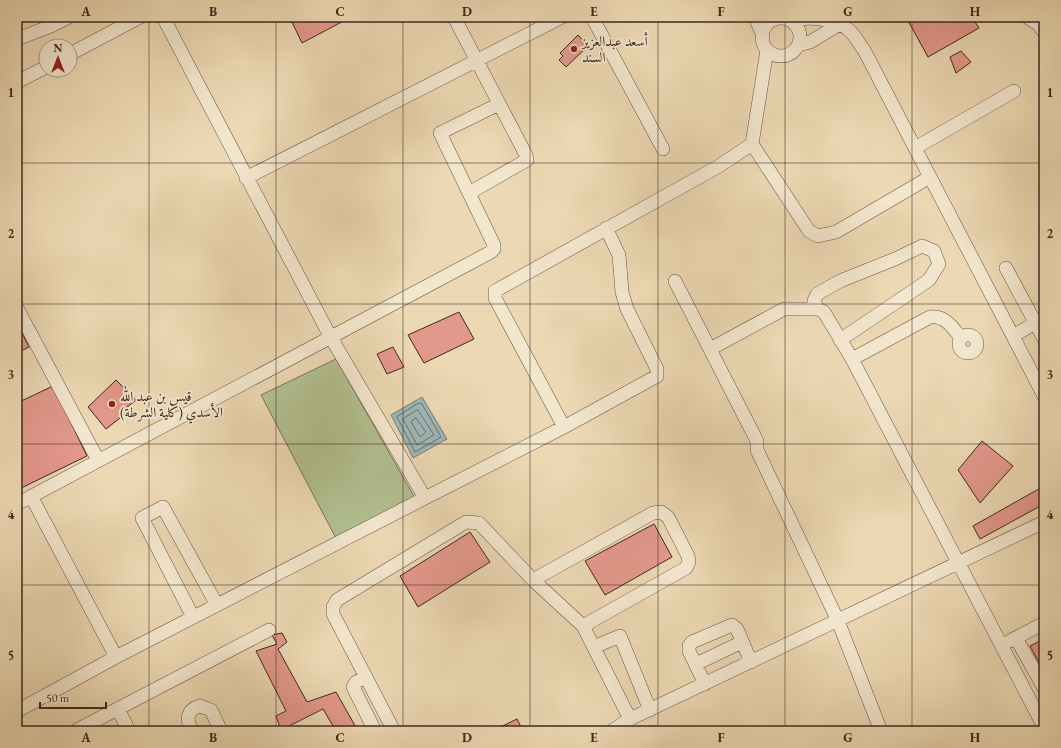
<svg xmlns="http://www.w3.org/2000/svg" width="1061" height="748" font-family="'EB Garamond',Amiri,serif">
<rect width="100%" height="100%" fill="#ecd8b3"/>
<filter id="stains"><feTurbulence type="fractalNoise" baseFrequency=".005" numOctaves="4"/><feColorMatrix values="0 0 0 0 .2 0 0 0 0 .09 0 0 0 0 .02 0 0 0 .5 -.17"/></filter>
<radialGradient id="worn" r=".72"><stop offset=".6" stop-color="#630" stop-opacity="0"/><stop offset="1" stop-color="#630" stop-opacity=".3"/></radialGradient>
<!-- green -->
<path fill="#b2c091" stroke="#787458" d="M 336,359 L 416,500 L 338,542 L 261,395 Z"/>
<!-- water -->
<path fill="#9db7b7" stroke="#777e7b" d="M 422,397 L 447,439 L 413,458 L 391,415 Z"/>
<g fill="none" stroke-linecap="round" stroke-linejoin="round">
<!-- shore -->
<path stroke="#6d706c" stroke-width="1" d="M 419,403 L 422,404 L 441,437 L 415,452 L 397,417 Z
M 418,410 L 434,435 L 417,445 L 403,419 Z
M 416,418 L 426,432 L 420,437 L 411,422 Z"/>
</g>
<!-- building -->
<path fill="#e3988c" stroke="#3d2820" d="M 301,17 L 351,17 L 302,43 L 292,22 Z
M 906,17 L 972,17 L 979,28 L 928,57 Z
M 578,35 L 588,46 L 566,67 L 559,60 L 563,56 L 560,53 Z
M 961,51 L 971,62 L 956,73 L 950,57 Z
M 459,312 L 474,339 L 424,363 L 408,335 Z
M 17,323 L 29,347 L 17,353 Z
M 393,347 L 404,367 L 387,374 L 377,354 Z
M 116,380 L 136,400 L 126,408 L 129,411 L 106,429 L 88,407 Z
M 53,386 L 87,456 L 17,490 L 17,403 Z
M 982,441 L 1013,466 L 980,503 L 958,470 Z
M 1044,486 L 1044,504 L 980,539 L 973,526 Z
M 654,524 L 672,557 L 605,595 L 585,561 Z
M 470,532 L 490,562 L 418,607 L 400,576 Z
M 282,633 L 287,642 L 278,649 L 307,702 L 336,692 L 358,731 L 336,731 L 323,709 L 281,730 L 276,716 L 286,711 L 256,651 L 277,644 L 272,635 Z
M 1044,639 L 1044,672 L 1030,646 Z
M 517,719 L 523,731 L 492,731 Z"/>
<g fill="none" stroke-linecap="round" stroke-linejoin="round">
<!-- minor casing -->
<g stroke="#695445" stroke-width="14">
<path id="minor" d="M 163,17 L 330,336 L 425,498 L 564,427 L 657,376 L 657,369 L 627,309 L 622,292 L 619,255 L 606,228
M 454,17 L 526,155 L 527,160 L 469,193
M 592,17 L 663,149
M 755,17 L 763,36
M 1027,17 L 1038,24 L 1044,32
M762 37a19 19 0 1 1 38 0a19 19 0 1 1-38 0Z
M 790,20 C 808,17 834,17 849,30 C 855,35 859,44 864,50 L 1044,396
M 17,39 L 51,26 L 69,17
M 798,45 L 810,42 L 840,24
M 767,50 L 752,144 L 809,231 L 818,236 L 836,232 L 930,177
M 70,54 L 140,17
M 17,82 L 46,67
M 915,148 L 1014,91
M 246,178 L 562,17
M 1006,268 L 1044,339
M 675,281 L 757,441 L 757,450 L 838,621 L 881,731
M 17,308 L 98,460
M 818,309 L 814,301 L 817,294 L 840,281 L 895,259 L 922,246 L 934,251 L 939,264 L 929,280 L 840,340
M959 344a9 9 0 1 1 18 0a9 9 0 1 1-18 0Z
M 1013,336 L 1044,318
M 710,349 L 784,309 L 818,309 L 824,312 L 852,359 L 1044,727
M 852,359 L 930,317 C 945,315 953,328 961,338
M 564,427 L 495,298 L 495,291 L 719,166 L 752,144
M 31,496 L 116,657 L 425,498
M 17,504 L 491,252 L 494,249 L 494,245 L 440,133 L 499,104
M 533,580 L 653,513 L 661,512 L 668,517 L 688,556 L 689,562 L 686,568 L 583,626
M 193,617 L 142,518 L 163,507 L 217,605
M 1016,638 L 1044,688
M 1010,641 L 1044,623
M 594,647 L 620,636 L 650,710
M 696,664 L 742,642
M 366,677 L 356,682 L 353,687 L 375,731
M 705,684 L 689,651 L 689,646 L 692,642 L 732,625 L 737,629 L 751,662
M 118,709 L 129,731
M 17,711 L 116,657
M 75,731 L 269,630
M 192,731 C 186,720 186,710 200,706 L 211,710 L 221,731
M 394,731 L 333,614 L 333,607 L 337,600 L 466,522 L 479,523 L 533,580 L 583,626 L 630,719
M 612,731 L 630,719 L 1044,522"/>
</g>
<!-- minor -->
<use href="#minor" stroke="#f3e6ce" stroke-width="13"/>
</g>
<!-- grid -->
<path fill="none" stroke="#3d2820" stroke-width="1" stroke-opacity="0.55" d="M 149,17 L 149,731M 276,17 L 276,731M 403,17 L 403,731M 530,17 L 530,731M 658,17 L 658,731M 785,17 L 785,731M 912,17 L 912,731M 17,163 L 1044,163M 17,304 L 1044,304M 17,444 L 1044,444M 17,585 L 1044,585"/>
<!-- markers -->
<g fill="#8f2418" stroke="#f3e6ce" stroke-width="1.5">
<circle cx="574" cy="49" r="4"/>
<circle cx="112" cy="404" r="4"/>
</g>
<g text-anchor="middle" stroke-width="3.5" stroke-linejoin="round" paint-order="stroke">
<!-- poi labels -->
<g font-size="14" fill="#3d2820" stroke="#f3e6ce" text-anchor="start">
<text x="582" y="46">أسعد عبدالعزيز<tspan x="582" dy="16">السند</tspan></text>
<text x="120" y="401">قيس بن عبد الله<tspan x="120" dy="16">الأسدي (كلية الشرطة)</tspan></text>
</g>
</g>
<!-- margin -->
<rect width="1061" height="748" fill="none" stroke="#ecd8b3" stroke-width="44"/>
<!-- north arrow -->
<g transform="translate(58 58)"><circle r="19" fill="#f3e6ce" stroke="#aa9a88"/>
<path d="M0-3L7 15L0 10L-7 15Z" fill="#8f2418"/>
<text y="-6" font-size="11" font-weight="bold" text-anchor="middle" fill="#3d2820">N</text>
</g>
<!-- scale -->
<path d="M40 702v6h66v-6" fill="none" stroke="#3d2820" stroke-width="2"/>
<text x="46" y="702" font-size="12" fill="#3d2820" stroke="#f3e6ce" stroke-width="3" paint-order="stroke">50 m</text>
<rect x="22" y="22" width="1017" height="704" fill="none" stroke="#3d2820" stroke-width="1.5"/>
<g font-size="13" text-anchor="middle" font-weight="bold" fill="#3d2820">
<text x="86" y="16">A</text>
<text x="213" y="16">B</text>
<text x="340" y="16">C</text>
<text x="467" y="16">D</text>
<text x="594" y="16">E</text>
<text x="721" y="16">F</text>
<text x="848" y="16">G</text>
<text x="975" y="16">H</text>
<text x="11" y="97">1</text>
<text x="1050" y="97">1</text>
<text x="11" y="238">2</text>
<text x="1050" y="238">2</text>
<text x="11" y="379">3</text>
<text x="1050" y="379">3</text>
<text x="11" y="519">4</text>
<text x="1050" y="519">4</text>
<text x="11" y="660">5</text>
<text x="1050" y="660">5</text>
<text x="86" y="742">A</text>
<text x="213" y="742">B</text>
<text x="340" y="742">C</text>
<text x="467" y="742">D</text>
<text x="594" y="742">E</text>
<text x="721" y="742">F</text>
<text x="848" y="742">G</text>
<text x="975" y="742">H</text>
</g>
<rect width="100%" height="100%" filter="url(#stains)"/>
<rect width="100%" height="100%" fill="url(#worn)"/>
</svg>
